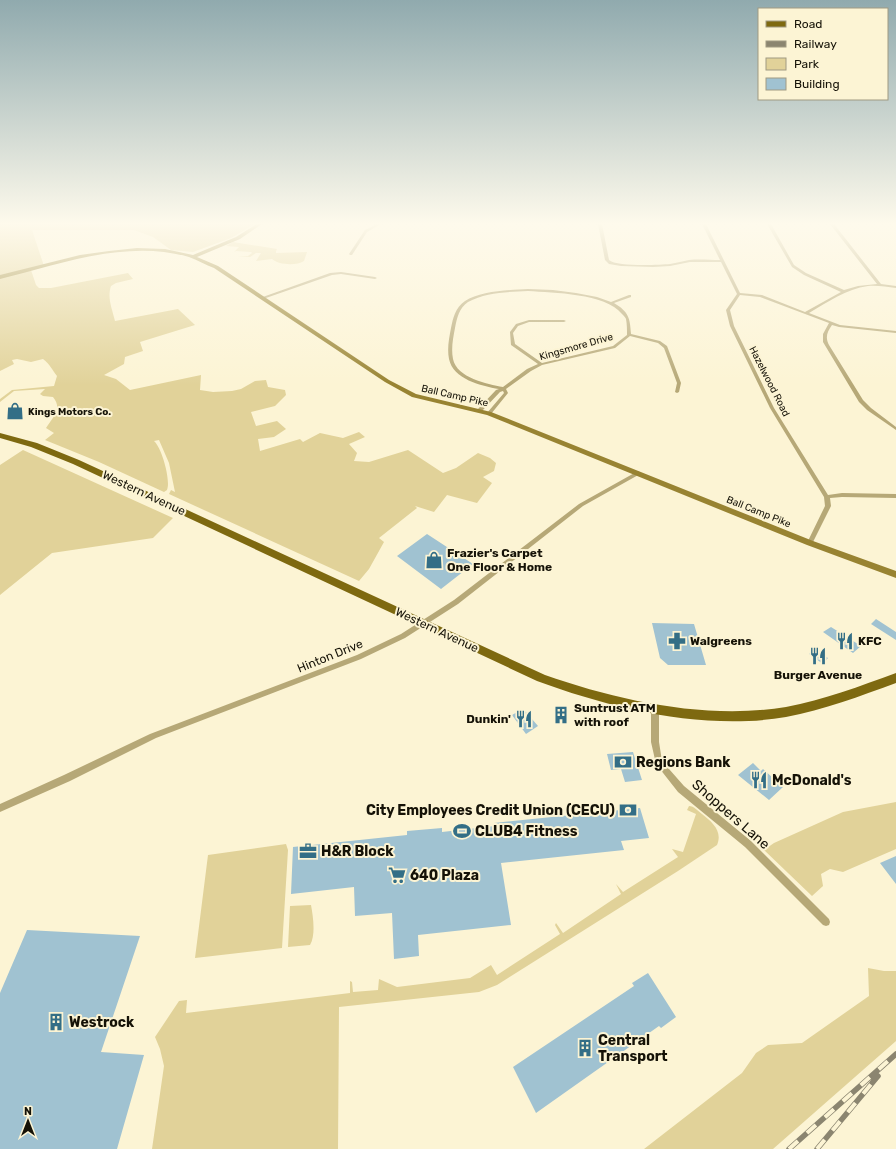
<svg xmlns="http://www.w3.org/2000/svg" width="896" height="1149" font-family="Rubik,sans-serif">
<rect width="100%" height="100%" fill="#fcf4d4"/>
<!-- green -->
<path fill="#e1d299" d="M 0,224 L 255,224 L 231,238 L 193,252 L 171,250 L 153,237 L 134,230 L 32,230 L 44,266 L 0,277 Z
M 233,242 L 277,249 L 276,251 L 276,253 L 307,252 L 304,261 C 296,266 279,265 272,259 L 256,261 L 261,253 L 256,253 L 250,257 L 238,256 L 248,256 L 252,253 L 251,252 L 236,251 L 234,252 L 239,247 L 226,246 Z
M 31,270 L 36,285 L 39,288 L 51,288 L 128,273 L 133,279 L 116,283 L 111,286 C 107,298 112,308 115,321 L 178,309 L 195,325 L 140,342 L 143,351 L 125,357 L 124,364 L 104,375 L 116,379 L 130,390 L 201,375 L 200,390 L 213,392 L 232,391 L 241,389 L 255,381 L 266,380 L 268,387 L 285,390 L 286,395 L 275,406 L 251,412 L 256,426 L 277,421 L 286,429 L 274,437 L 258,439 L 260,451 L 300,439 L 303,442 L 320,433 L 343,438 L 359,432 L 365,437 L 349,444 L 357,453 L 354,461 L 369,462 L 408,450 L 443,473 L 456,468 L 478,453 L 490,458 L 496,463 L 494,471 L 483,477 L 492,483 L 477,503 L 447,495 L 434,512 L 415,506 L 417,508 L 379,538 L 384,542 L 369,569 L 359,581 L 169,494 L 171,490 L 175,492 L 169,463 L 159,440 L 154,441 C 162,448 171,481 167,490 L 164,492 L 99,462 L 45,440 L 54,433 L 46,428 C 53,417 63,409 53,397 L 43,396 L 40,394 L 45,389 L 14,391 L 0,402 L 0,399 L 12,390 L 54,386 L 57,376 C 52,370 50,364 43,359 L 31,362 L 17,359 L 12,360 L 14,364 L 0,371 L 0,278 Z
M 23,450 L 173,518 L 153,538 L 52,553 L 0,595 L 0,465 Z
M 896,802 L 896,849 L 843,872 L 830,869 L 821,874 L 823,886 L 812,896 L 764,850 L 774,843 L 843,812 Z
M 689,806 C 694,806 698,811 702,814 C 712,822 723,831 717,845 L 678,871 L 497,985 L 479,992 L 339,1007 L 338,1149 L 152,1149 L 164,1066 L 160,1049 L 155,1037 L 179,1001 L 187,1000 L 186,1013 L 350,993 L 350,981 L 352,982 L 353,992 L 378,990 L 379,979 L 397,987 L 470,978 L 491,965 L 497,975 L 560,934 L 555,925 L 556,923 L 563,933 L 621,894 L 616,884 L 623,892 L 678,857 L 672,849 L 683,852 L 696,814 L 687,810 Z
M 286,844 L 288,850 L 282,948 L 195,958 L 208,855 Z
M 311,905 C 313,916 316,935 310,945 L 288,947 L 290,906 Z
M 868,968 L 884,971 L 896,971 L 896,1041 L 773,1149 L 644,1149 L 742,1073 L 756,1053 L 768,1045 L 802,1043 L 869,996 Z"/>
<!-- building -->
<path fill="#a0c2d1" d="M 427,534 L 473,564 L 441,589 L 397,556 Z
M 876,619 L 896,632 L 896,640 L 871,624 Z
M 652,623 L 694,624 L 706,665 L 668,665 L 660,658 Z
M 831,627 L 861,646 L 853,653 L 823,632 Z
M 813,649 L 828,658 L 823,664 L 809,654 Z
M 521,710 L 522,712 L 525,711 L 538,726 L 526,734 L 512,715 Z
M 633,752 L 642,780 L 625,782 L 621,769 L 611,770 L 607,754 Z
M 753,763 L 761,771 L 763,769 L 783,787 L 769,800 L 738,775 Z
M 640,808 L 649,838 L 621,841 L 624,850 L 501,863 L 511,925 L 418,935 L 419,956 L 394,959 L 392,913 L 355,916 L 354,887 L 291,894 L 293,847 L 407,835 L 407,831 L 442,828 L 442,832 L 495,826 L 494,823 Z
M 896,856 L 896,884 L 880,863 Z
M 27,930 L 140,936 L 101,1052 L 144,1055 L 117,1149 L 0,1149 L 0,993 Z
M 648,973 L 676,1017 L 661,1028 L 659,1026 L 536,1113 L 513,1067 L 634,986 L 632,983 Z"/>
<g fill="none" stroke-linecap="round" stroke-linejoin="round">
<!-- street -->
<path fill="#b6a877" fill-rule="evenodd" d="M 377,224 L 381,224 L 367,232 L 352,255 L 350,255 L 349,254 L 365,230 Z
M 598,224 L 602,224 L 609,260 C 616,267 659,265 670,264 C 677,263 683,261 689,260 C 699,259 710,260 720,260 L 702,224 L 706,224 L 740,293 L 762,295 L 805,312 L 841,292 L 804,275 L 792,267 L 767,224 L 771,224 L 794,265 L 806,273 L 844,290 L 858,286 L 877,284 L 830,224 L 834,224 L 881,284 L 896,286 L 896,288 C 887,287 877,285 868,286 C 846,289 828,302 809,313 L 840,325 L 896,331 L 896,333 L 839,327 L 832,325 C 827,332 825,337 829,345 L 863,400 L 871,408 L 896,427 L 896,430 L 867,410 L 859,402 L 823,342 L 823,334 L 829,323 L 760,297 L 740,295 L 730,310 L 734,326 L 774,408 L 828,495 L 842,493 L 896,494 L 896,498 L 842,497 L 830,498 L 831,506 L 812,544 L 808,544 L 807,543 L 825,506 L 824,497 L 770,408 L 730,326 L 726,310 L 737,294 L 721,262 L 690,262 L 670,266 L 653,267 L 621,266 L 609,264 L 605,260 Z
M 341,272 L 375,277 L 377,278 L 375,279 L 341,274 L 332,275 L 263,299 L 260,298 L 330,273 Z
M 528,289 L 553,290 L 576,293 L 597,297 L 611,302 L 629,295 L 631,295 L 631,297 L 614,303 C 629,312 630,318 631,334 L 660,341 L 667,346 L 681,383 L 679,392 L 677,393 L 675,392 L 677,383 L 664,348 L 658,343 L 630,336 L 615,348 L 542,365 L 531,371 L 506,389 L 508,393 L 491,414 L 489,414 L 487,413 L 504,393 L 503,391 L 500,392 L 482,411 L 478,411 L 478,409 L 496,390 L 499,389 C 481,386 453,379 449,359 C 447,349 449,338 451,328 C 453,318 455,308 465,301 C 480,291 509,290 528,289 ZM 528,291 C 554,293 605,293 622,314 C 623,315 626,318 626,319 C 627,324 627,330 627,335 L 613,346 L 542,363 L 515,344 L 513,333 L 518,326 L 529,322 L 564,322 L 566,321 L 564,320 L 529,320 L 516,324 L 510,332 L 511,345 L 538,364 L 527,369 L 503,387 C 487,384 457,378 453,359 C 451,349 453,338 455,328 C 457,318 459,308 468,302 C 486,292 508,292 528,291 Z
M 638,471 L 641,473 L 640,474 L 583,506 L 458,604 L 405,638 L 361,659 L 156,738 L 70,781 L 0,812 L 0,804 L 64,775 L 150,734 L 357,655 L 401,634 L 454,600 L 579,504 Z
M 655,705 L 657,706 L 659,708 L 659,742 L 662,761 L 684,786 L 751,841 L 829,919 L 830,922 L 829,925 L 826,926 L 823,925 L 745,847 L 678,792 L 656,764 L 651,742 L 651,708 L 653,706 Z"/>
<!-- secondary -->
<path fill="#988332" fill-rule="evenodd" d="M 257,224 L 262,224 L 240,239 L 197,257 L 218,266 L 389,380 L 416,394 L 491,412 L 813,541 L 896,571 L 896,578 L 807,545 L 487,415 L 412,397 L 385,382 L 214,268 C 206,265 197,260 189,257 C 127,239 60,264 0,279 L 0,275 L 80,255 L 109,251 L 137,248 L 165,249 L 193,255 L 236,237 Z"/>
<!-- primary -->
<path fill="#7e6910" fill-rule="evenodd" d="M 0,433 L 37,443 L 79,460 L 545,675 C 619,701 707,720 786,707 C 824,700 860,686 896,673 L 896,683 C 860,696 824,710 786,717 C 705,731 613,709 537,681 L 73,464 L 31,447 L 0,438 Z"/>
<!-- rail casing -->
<g stroke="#8b8570" stroke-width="5.5">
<path id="rail" d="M 789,1149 L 896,1054
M 817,1149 L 878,1076"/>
</g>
<!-- rail -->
<use href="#rail" stroke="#fcf4d4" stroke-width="4" stroke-dasharray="12" stroke-linecap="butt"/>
</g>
<!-- sky -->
<linearGradient id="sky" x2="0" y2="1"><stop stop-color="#90aaae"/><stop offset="0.58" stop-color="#fefaec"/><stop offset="1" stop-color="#fefaec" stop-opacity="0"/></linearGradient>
<rect width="896" height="385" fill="url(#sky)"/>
<!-- icons -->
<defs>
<g id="shop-bare" transform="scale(1.38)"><path d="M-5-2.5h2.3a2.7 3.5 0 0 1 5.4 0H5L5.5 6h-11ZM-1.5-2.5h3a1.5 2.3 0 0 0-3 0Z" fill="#336e86" stroke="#fcf4d4" stroke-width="2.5" paint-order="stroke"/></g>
<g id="pharmacy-bare" transform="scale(1.38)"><path d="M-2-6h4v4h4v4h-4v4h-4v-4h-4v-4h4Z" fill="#336e86" stroke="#fcf4d4" stroke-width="2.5" paint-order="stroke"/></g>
<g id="restaurant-bare" transform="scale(1.38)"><path d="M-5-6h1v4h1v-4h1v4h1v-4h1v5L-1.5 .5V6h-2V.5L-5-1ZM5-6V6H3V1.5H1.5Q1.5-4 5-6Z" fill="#336e86" stroke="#fcf4d4" stroke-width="2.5" paint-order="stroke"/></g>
<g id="building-bare" transform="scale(1.38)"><path d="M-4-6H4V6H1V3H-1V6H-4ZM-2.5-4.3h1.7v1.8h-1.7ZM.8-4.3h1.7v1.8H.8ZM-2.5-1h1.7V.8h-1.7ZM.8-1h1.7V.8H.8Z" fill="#336e86" stroke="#fcf4d4" stroke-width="2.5" paint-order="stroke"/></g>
<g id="bank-bare" transform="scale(1.38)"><path d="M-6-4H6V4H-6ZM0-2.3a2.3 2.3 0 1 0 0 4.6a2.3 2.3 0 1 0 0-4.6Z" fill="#336e86" stroke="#fcf4d4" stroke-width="2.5" paint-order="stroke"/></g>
<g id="stadium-bare" transform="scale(1.38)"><path d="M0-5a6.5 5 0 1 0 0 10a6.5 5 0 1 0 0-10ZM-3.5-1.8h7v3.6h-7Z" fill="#336e86" stroke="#fcf4d4" stroke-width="2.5" paint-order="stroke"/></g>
<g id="office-bare" transform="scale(1.38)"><path d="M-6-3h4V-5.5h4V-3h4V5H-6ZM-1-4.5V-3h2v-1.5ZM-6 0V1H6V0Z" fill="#336e86" stroke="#fcf4d4" stroke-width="2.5" paint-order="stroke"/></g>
<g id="supermarket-bare" transform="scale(1.38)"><path d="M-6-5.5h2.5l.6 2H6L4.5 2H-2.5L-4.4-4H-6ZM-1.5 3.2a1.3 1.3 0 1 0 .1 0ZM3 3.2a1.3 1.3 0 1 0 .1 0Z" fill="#336e86" stroke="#fcf4d4" stroke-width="2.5" paint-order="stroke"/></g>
</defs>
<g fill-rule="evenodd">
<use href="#shop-bare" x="15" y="411"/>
<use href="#shop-bare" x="434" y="560"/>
<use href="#pharmacy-bare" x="677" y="641"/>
<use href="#restaurant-bare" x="845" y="641"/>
<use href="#restaurant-bare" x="818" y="656"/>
<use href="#building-bare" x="561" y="715"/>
<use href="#restaurant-bare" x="524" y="719"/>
<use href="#bank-bare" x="623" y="762"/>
<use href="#restaurant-bare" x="759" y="780"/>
<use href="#bank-bare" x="628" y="810"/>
<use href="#stadium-bare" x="462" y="831"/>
<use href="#office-bare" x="308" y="851"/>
<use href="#supermarket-bare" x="397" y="875"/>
<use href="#building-bare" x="56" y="1022"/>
<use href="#building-bare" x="585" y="1048"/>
</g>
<g text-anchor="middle" stroke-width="4" stroke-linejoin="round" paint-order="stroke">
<!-- far-street labels -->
<g font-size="10" fill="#151207" stroke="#fcf4d4">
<text transform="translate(576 346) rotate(-16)" y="4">Kingsmore Drive</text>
<text transform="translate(770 381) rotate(63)" y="4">Hazelwood Road</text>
<text transform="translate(455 395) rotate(13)" y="4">Ball Camp Pike</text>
<text transform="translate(759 511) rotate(22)" y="4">Ball Camp Pike</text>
</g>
<!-- far-poi labels -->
<g font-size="10" font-weight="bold" fill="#151207" stroke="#fcf4d4" text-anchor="start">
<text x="28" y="415">Kings Motors Co.</text>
</g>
<!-- street labels -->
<g font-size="12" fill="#151207" stroke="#fcf4d4">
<text transform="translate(144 493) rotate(25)" y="4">Western Avenue</text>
<text transform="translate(437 630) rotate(25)" y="4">Western Avenue</text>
<text transform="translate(330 656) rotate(-22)" y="4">Hinton Drive</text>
</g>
<!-- poi labels -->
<g font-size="12" font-weight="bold" fill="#151207" stroke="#fcf4d4" text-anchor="start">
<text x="447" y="557">Frazier's Carpet<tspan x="447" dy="14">One Floor &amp; Home</tspan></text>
<text x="690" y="645">Walgreens</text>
<text x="858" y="645">KFC</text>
<text x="818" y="679" text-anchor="middle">Burger Avenue</text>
<text x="574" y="712">Suntrust ATM<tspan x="574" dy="14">with roof</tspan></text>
<text x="511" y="723" text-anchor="end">Dunkin'</text>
</g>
<!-- near-poi labels -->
<g font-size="14" font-weight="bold" fill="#151207" stroke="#fcf4d4" text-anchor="start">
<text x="636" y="767">Regions Bank</text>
<text x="772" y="785">McDonald's</text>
<text x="615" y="815" text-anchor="end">City Employees Credit Union (CECU)</text>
<text x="475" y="836">CLUB4 Fitness</text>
<text x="321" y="856">H&amp;R Block</text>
<text x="410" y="880">640 Plaza</text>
<text x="69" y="1027">Westrock</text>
<text x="598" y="1045">Central<tspan x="598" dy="16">Transport</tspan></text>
</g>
<!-- near-street labels -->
<g font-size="14" fill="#151207" stroke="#fcf4d4">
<text transform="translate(731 814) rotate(41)" y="5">Shoppers Lane</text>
</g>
</g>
<!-- legend -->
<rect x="758" y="8" width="130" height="92" fill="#fcf4d4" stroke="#a09a82"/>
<rect x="766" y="21" width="20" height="6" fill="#7e6910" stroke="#a09a82"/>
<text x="794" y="28" font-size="12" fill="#151207">Road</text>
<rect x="766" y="41" width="20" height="6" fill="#8b8570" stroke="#a09a82"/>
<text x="794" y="48" font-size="12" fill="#151207">Railway</text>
<rect x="766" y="58" width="20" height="12" fill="#e1d299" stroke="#a09a82"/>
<text x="794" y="68" font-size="12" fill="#151207">Park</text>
<rect x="766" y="78" width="20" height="12" fill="#a0c2d1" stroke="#a09a82"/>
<text x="794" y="88" font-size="12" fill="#151207">Building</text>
<!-- north arrow -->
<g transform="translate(28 1121)" stroke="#fcf4d4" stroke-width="3" paint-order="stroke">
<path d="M0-3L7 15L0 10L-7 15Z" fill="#151207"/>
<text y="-6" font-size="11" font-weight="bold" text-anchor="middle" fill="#151207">N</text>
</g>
</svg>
